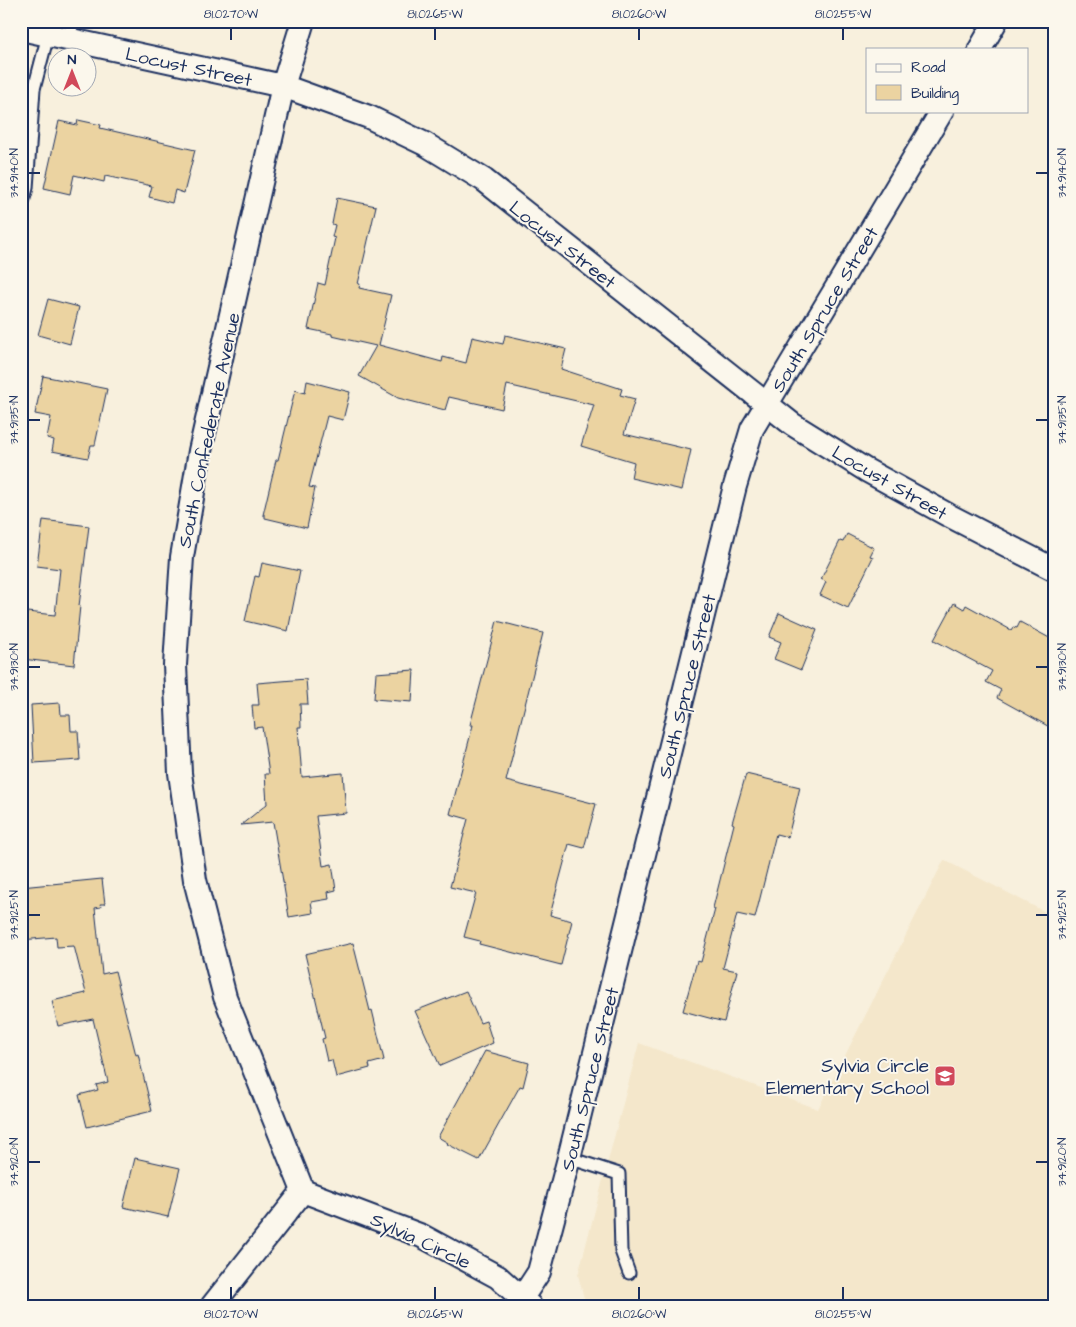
<svg xmlns="http://www.w3.org/2000/svg" width="1076" height="1327" font-family="'Architects Daughter',sans-serif">
<rect width="100%" height="100%" fill="#f8f0dd"/>
<filter id="ink" filterUnits="userSpaceOnUse"><feTurbulence type="fractalNoise" baseFrequency=".02" numOctaves="2"/><feDisplacementMap in="SourceGraphic" scale="10" xChannelSelector="R" yChannelSelector="G"/><feConvolveMatrix kernelMatrix="1 2 1 2 8 2 1 2 1" color-interpolation-filters="sRGB"/></filter>
<g filter="url(#ink)">
<!-- built -->
<path fill="#f4e7cb" d="M 944,860 L 1055,917 L 1055,1306 L 586,1306 L 578,1275 L 639,1043 L 818,1109 Z"/>
<!-- building -->
<path fill="#ebd3a1" stroke="#1b2f5e" d="M 78,120 L 101,125 L 100,128 L 195,150 L 184,193 L 175,190 L 172,203 L 149,197 L 152,186 L 105,176 L 104,182 L 74,175 L 70,194 L 44,188 L 59,121 L 77,125 Z
M 337,198 L 376,206 L 358,284 L 360,284 L 359,288 L 391,295 L 379,345 L 442,362 L 443,357 L 466,363 L 472,337 L 503,344 L 505,335 L 566,349 L 561,369 L 622,389 L 620,395 L 635,399 L 624,434 L 691,450 L 682,490 L 631,478 L 634,462 L 581,446 L 594,405 L 507,385 L 502,409 L 449,397 L 445,410 L 398,398 L 359,376 L 376,346 L 332,336 L 332,334 L 308,329 L 318,283 L 325,285 L 335,238 L 332,237 L 335,225 L 332,224 Z
M 48,299 L 79,307 L 70,344 L 38,335 Z
M 43,376 L 107,389 L 95,445 L 91,445 L 88,458 L 52,451 L 54,440 L 47,438 L 51,417 L 35,414 Z
M 307,381 L 350,392 L 343,420 L 327,416 L 309,487 L 315,488 L 307,528 L 265,518 L 265,515 L 263,515 L 276,460 L 278,460 L 295,390 L 305,393 Z
M 43,520 L 89,526 L 79,606 L 80,606 L 74,665 L 22,659 L 27,612 L 55,615 L 60,569 L 37,566 Z
M 847,534 L 874,548 L 870,556 L 873,557 L 848,608 L 820,595 L 826,582 L 821,579 L 840,541 L 843,542 Z
M 262,563 L 300,571 L 288,631 L 245,621 L 255,576 L 259,577 Z
M 954,603 L 964,609 L 966,605 L 1011,630 L 1013,627 L 1017,628 L 1020,622 L 1055,641 L 1055,730 L 997,698 L 1001,690 L 986,682 L 992,671 L 934,640 Z
M 779,613 L 817,630 L 801,670 L 774,659 L 781,642 L 769,637 Z
M 497,621 L 543,633 L 506,781 L 596,804 L 584,848 L 569,844 L 550,915 L 572,921 L 561,965 L 479,944 L 480,941 L 464,937 L 476,893 L 450,887 L 468,819 L 450,814 L 473,725 L 470,725 Z
M 414,670 L 412,702 L 374,699 L 376,673 Z
M 306,679 L 308,704 L 300,704 L 301,727 L 298,727 L 302,777 L 343,773 L 346,813 L 316,816 L 323,866 L 332,864 L 336,890 L 328,892 L 329,899 L 311,902 L 313,913 L 289,917 L 273,822 L 241,825 L 267,804 L 265,774 L 269,774 L 262,727 L 254,728 L 252,705 L 259,705 L 257,683 Z
M 60,703 L 61,715 L 70,715 L 71,731 L 78,731 L 80,760 L 34,763 L 31,705 Z
M 746,774 L 800,787 L 788,837 L 776,834 L 755,918 L 737,914 L 723,968 L 737,971 L 724,1022 L 683,1011 L 697,961 L 701,962 L 715,909 L 713,908 L 734,824 L 732,823 Z
M 102,879 L 105,904 L 100,904 L 101,907 L 95,908 L 102,974 L 115,971 L 136,1055 L 138,1054 L 152,1111 L 87,1127 L 79,1095 L 98,1090 L 96,1085 L 108,1082 L 93,1019 L 58,1026 L 52,1001 L 86,993 L 74,946 L 57,947 L 56,937 L 21,940 L 21,887 Z
M 353,943 L 370,1011 L 372,1010 L 384,1060 L 369,1064 L 370,1068 L 336,1077 L 332,1060 L 327,1061 L 322,1039 L 325,1038 L 305,954 Z
M 466,991 L 480,1023 L 486,1021 L 493,1043 L 440,1066 L 415,1011 Z
M 485,1051 L 529,1063 L 523,1087 L 520,1086 L 479,1160 L 447,1144 L 448,1143 L 438,1137 Z
M 135,1158 L 180,1168 L 168,1217 L 123,1207 Z"/>
<g fill="none" stroke-linecap="round" stroke-linejoin="round">
<!-- lane casing -->
<g stroke="#1b2f5e" stroke-width="15">
<path id="lane" d="M 69,40 L 73,21
M 21,209 L 27,188 L 34,89 L 48,35
M 569,1158 L 619,1174 L 621,1251 L 629,1273"/>
</g>
<!-- street casing -->
<g stroke="#1b2f5e" stroke-width="26">
<path id="street" d="M 21,29 L 283,86 L 369,117 L 425,144 L 484,180 L 792,424 L 866,470 L 948,515 L 1055,570
M 980,49 L 996,21
M 303,1191 L 225,997 L 195,880 L 180,773 L 175,665 L 182,557 L 200,451 L 283,86 L 303,21
M 303,1191 L 422,1236 L 498,1277 L 530,1306
M 522,1298 L 539,1272 L 569,1158 L 735,486 L 752,429 L 942,111
M 212,1306 L 303,1191"/>
</g>
<!-- lane -->
<use href="#lane" stroke="#fbf7ec" stroke-width="11"/>
<!-- street -->
<use href="#street" stroke="#fbf7ec" stroke-width="22"/>
</g>
</g>
<!-- ticks -->
<path fill="none" stroke="#1b2f5e" stroke-width="2" d="M 231,28 L 231,40M 435,28 L 435,40M 639,28 L 639,40M 843,28 L 843,40M 28,173 L 40,173M 1036,173 L 1048,173M 28,420 L 40,420M 1036,420 L 1048,420M 28,667 L 40,667M 1036,667 L 1048,667M 28,915 L 40,915M 1036,915 L 1048,915M 28,1162 L 40,1162M 1036,1162 L 1048,1162M 231,1287 L 231,1300M 435,1287 L 435,1300M 639,1287 L 639,1300M 843,1287 L 843,1300"/>
<!-- icons -->
<defs>
<g id="school-square" transform="scale(1.125)"><rect x="-9" y="-9" width="18" height="18" rx="4" fill="#d1495b" stroke="#fbf7ec"/><path d="M0-5L7-2L0 1L-7-2ZM-4 1L0 2.5L4 1V4Q0 6-4 4Z" fill="#fff"/></g>
</defs>
<g fill-rule="evenodd">
<use href="#school-square" x="945" y="1076"/>
</g>
<g text-anchor="middle" stroke-width="4" stroke-linejoin="round" paint-order="stroke">
<!-- street labels -->
<g font-size="19" fill="#1b2f5e" stroke="#fbf7ec">
<text transform="translate(189 66) rotate(12)" y="7">Locust Street</text>
<text transform="translate(563 244) rotate(38)" y="7">Locust Street</text>
<text transform="translate(824 309) rotate(-59)" y="7">South Spruce Street</text>
<text transform="translate(208 430) rotate(-78)" y="7">South Confederate Avenue</text>
<text transform="translate(890 482) rotate(30)" y="7">Locust Street</text>
<text transform="translate(686 686) rotate(-76)" y="7">South Spruce Street</text>
<text transform="translate(589 1079) rotate(-76)" y="7">South Spruce Street</text>
<text transform="translate(421 1240) rotate(25)" y="7">Sylvia Circle</text>
</g>
<!-- poi labels -->
<g font-size="19" fill="#1b2f5e" stroke="#fbf7ec" text-anchor="end">
<text x="929" y="1072">Sylvia Circle<tspan x="929" dy="22">Elementary School</tspan></text>
</g>
</g>
<!-- margin -->
<rect width="1076" height="1327" fill="none" stroke="#fbf7ec" stroke-width="55"/>
<!-- legend -->
<rect x="866" y="48" width="162" height="65" fill="#fbf7ec" stroke="#a1a7b3"/>
<rect x="876" y="64" width="25" height="8" fill="#fbf7ec" stroke="#a1a7b3"/>
<text x="911" y="72" font-size="15" fill="#1b2f5e">Road</text>
<rect x="876" y="85" width="25" height="15" fill="#ebd3a1" stroke="#a1a7b3"/>
<text x="911" y="98" font-size="15" fill="#1b2f5e">Building</text>
<!-- north arrow -->
<g transform="translate(72 72)"><circle r="24" fill="#fbf7ec" stroke="#a1a7b3"/>
<path d="M0-4L9 19L0 12L-9 19Z" fill="#d1495b"/>
<text y="-8" font-size="14" font-weight="bold" text-anchor="middle" fill="#1b2f5e">N</text>
</g>
<rect x="28" y="28" width="1020" height="1272" fill="none" stroke="#1b2f5e" stroke-width="2"/>
<g font-size="12" text-anchor="middle" fill="#1b2f5e">
<text x="231" y="18">81.0270°W</text>
<text x="435" y="18">81.0265°W</text>
<text x="639" y="18">81.0260°W</text>
<text x="843" y="18">81.0255°W</text>
<text transform="translate(14 173) rotate(-90)" y="4">34.9140°N</text>
<text transform="translate(1062 173) rotate(-90)" y="4">34.9140°N</text>
<text transform="translate(14 420) rotate(-90)" y="4">34.9135°N</text>
<text transform="translate(1062 420) rotate(-90)" y="4">34.9135°N</text>
<text transform="translate(14 667) rotate(-90)" y="4">34.9130°N</text>
<text transform="translate(1062 667) rotate(-90)" y="4">34.9130°N</text>
<text transform="translate(14 915) rotate(-90)" y="4">34.9125°N</text>
<text transform="translate(1062 915) rotate(-90)" y="4">34.9125°N</text>
<text transform="translate(14 1162) rotate(-90)" y="4">34.9120°N</text>
<text transform="translate(1062 1162) rotate(-90)" y="4">34.9120°N</text>
<text x="231" y="1318">81.0270°W</text>
<text x="435" y="1318">81.0265°W</text>
<text x="639" y="1318">81.0260°W</text>
<text x="843" y="1318">81.0255°W</text>
</g>
</svg>
